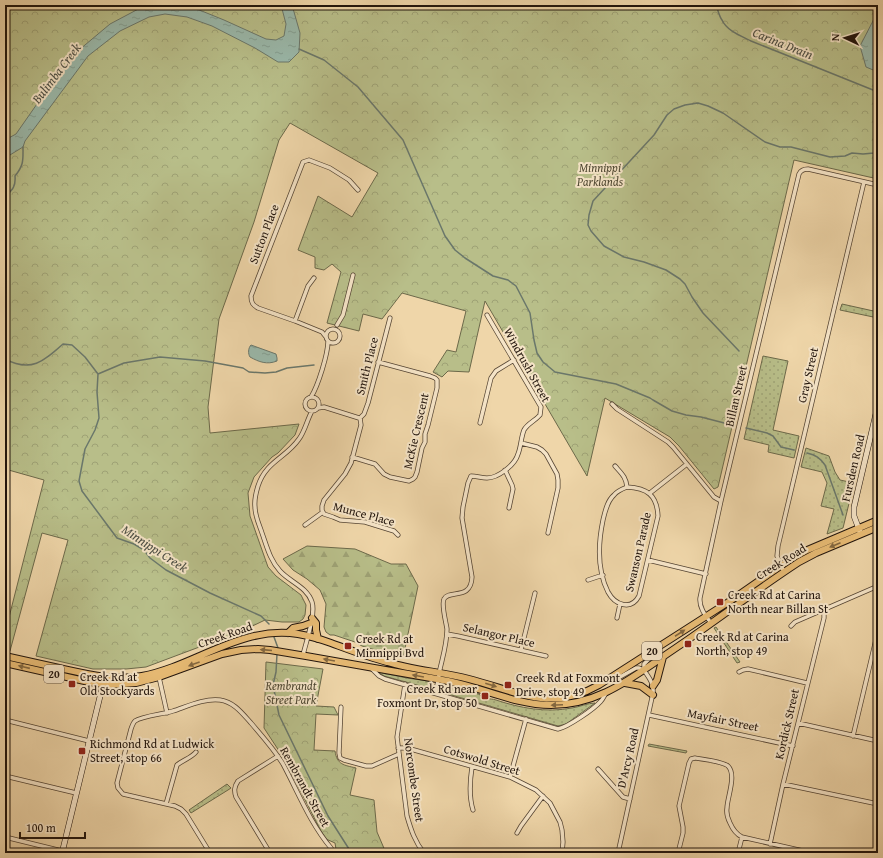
<svg xmlns="http://www.w3.org/2000/svg" width="883" height="858" font-family="'Gentium Book Plus',serif">
<defs>
<pattern id="grass-dots" width="8" height="8" patternUnits="userSpaceOnUse"><rect width="8" height="8" fill="#b8be89"/><path d="M2 2h.1M6 6h.1" fill="none" stroke="#9ea275" stroke-width="1.8" stroke-linecap="round"/></pattern>
<pattern id="forest-firs" width="22" height="20" patternUnits="userSpaceOnUse"><rect width="22" height="20" fill="#b8be89"/><path d="M5 1l3.5 6h-7zM16 11l3.5 6h-7z" fill="#9ea275"/></pattern>
<pattern id="park-crowns" width="20" height="18" patternUnits="userSpaceOnUse"><rect width="20" height="18" fill="#b8be89"/><path d="M2 6a3 3 0 1 1 6 0M12 15a3 3 0 1 1 6 0" fill="none" stroke="#9ea275"/></pattern>
<pattern id="water-ripples" width="26" height="14" patternUnits="userSpaceOnUse"><rect width="26" height="14" fill="#9ab9ab"/><path d="M2 4q2-2 4 0t4 0M15 11q2-2 4 0t4 0" fill="none" stroke="#849e92"/></pattern>
</defs>
<rect width="100%" height="100%" fill="#efd6a9"/>
<filter id="stains"><feTurbulence type="fractalNoise" baseFrequency=".005" numOctaves="4"/><feColorMatrix values="0 0 0 0 .2 0 0 0 0 .09 0 0 0 0 .02 0 0 0 .5 -.17"/></filter>
<radialGradient id="worn" r=".72"><stop offset=".6" stop-color="#630" stop-opacity="0"/><stop offset="1" stop-color="#630" stop-opacity=".3"/></radialGradient>
<!-- grass -->
<path fill="url(#grass-dots)" stroke="#6c694a" d="M 842,304 L 878,312 L 878,318 L 840,310 Z
M 763,356 L 788,361 L 773,430 L 799,436 L 794,458 L 768,452 L 769,445 L 744,439 Z
M 806,448 L 829,456 L 835,472 L 840,480 L 854,483 L 843,528 L 827,534 L 834,509 L 821,506 L 827,483 L 822,472 L 801,467 Z
M 716,627 L 740,662 L 737,663 L 714,628 Z
M 378,672 L 407,678 L 428,681 L 430,682 L 433,685 L 433,687 L 428,688 L 384,676 Z
M 443,686 L 479,694 C 483,700 490,698 496,700 C 520,708 546,713 572,708 C 579,707 588,703 595,703 L 566,724 L 558,726 L 441,692 L 440,691 L 440,689 Z
M 649,744 L 687,751 L 686,753 L 648,746 Z
M 227,784 L 231,788 L 228,790 L 191,813 L 189,810 Z"/>
<!-- forest -->
<path fill="url(#forest-firs)" stroke="#6c694a" d="M 307,546 L 355,549 L 391,564 L 406,564 L 418,586 L 403,658 L 362,646 L 355,642 L 334,635 L 330,635 L 326,632 L 324,627 L 326,604 L 320,590 L 307,579 L 293,570 L 283,559 Z"/>
<!-- park -->
<path fill="url(#park-crowns)" stroke="#6c694a" d="M 5,5 L 878,5 L 878,179 L 794,160 L 718,487 L 714,489 L 679,446 L 670,437 L 605,398 L 587,476 L 485,301 L 469,372 L 448,371 L 442,377 L 433,372 L 447,350 L 456,352 L 466,311 L 402,293 L 382,319 L 363,314 L 359,331 L 327,323 L 341,272 L 332,264 L 324,270 L 315,268 L 315,257 L 298,250 L 318,196 L 352,217 L 378,173 L 290,123 L 279,140 L 254,222 L 219,319 L 208,407 L 210,433 L 299,424 L 295,435 L 278,453 L 272,457 L 254,477 L 248,493 L 250,516 L 268,567 L 276,576 L 301,595 L 306,605 L 305,615 L 303,619 L 299,622 L 282,622 L 265,620 L 242,631 L 146,667 L 126,669 L 93,669 L 36,656 L 68,540 L 42,533 L 10,651 L 5,650 L 5,633 L 44,480 L 5,469 L 5,454 L 8,441 L 5,440 Z
M 266,662 L 323,669 L 316,706 L 334,707 L 338,715 L 316,714 L 314,750 L 335,751 C 337,765 344,765 356,768 L 350,795 L 374,800 L 377,832 L 386,853 L 333,853 L 336,849 L 335,843 L 326,839 L 322,833 L 283,757 L 264,728 Z"/>
<!-- water -->
<path fill="url(#water-ripples)" stroke="#6a776b" d="M 149,5 L 187,5 L 224,20 L 266,39 L 276,40 L 284,36 L 286,24 L 281,5 L 292,5 L 300,33 L 299,52 L 289,62 L 278,62 L 255,48 L 212,26 L 187,17 L 165,14 L 149,17 L 120,31 L 88,56 L 25,141 L 23,147 L 5,158 L 5,140 L 16,134 L 60,71 L 79,50 L 110,24 L 144,6 Z
M 878,15 L 878,72 L 866,67 L 860,46 L 875,17 Z
M 251,345 L 276,354 L 277,358 L 277,361 C 267,365 259,362 250,357 C 248,354 248,348 251,345 Z"/>
<g fill="none" stroke-linecap="round" stroke-linejoin="round">
<!-- stream -->
<path stroke="#6a776b" stroke-width="1.5" d="M 716,5 C 718,10 719,16 722,20 C 727,31 741,36 751,41 L 878,92
M 299,49 L 324,60 L 358,87 L 403,140 L 445,236 L 455,250 L 465,258 L 493,276 L 508,280 L 516,286 L 530,313 L 534,340 L 537,353 L 543,362 L 555,372 L 616,384 L 650,398 L 653,400 L 672,411 L 686,415 L 701,417 L 732,425
M 5,197 C 12,190 16,187 15,176 C 24,165 23,160 23,147
M 739,351 L 703,313 L 692,297 L 685,284 L 680,279 L 666,270 L 644,262 L 624,257 L 604,246 L 591,231 L 588,225 L 589,215 L 593,201 L 654,135 L 667,115 L 674,109 L 685,105 L 698,103 L 708,106 L 723,113 L 765,142 L 780,147 L 791,147 L 830,157 L 845,156 L 852,153 L 863,154 L 874,153 L 878,151
M 5,359 C 31,373 44,361 63,344 L 72,345 L 85,357 L 98,374 L 97,392 L 99,418 L 95,430 L 85,449 L 79,481 L 82,491 L 108,526 L 117,538 L 134,544 L 144,550 L 150,558 L 166,570 L 210,593 L 261,616 L 269,624
M 98,374 L 124,363 L 160,357 L 205,361 L 243,368 L 249,372 L 265,373 L 276,372 L 287,368 L 314,365
M 746,428 L 767,433 L 773,436 L 781,447 L 794,450
M 807,453 C 816,455 820,458 825,465 L 843,515
M 274,637 L 278,648
M 277,654 L 276,672 L 273,685 L 279,715 L 328,816 L 349,849 L 350,853"/>
<!-- street casing -->
<g stroke="#544433" stroke-width="5">
<path id="street" d="M 295,321 L 308,286 L 314,278
M 337,325 L 343,315 L 353,275
M326 336a7 7 0 1 1 14 0a7 7 0 1 1-14 0Z
M 326,337 L 322,332 L 295,321 L 258,308 C 253,305 251,303 251,296 L 303,162 L 309,160 L 330,168 L 349,180 L 358,190
M305 404a7 7 0 1 1 14 0a7 7 0 1 1-14 0Z
M 311,397 C 318,386 328,354 328,341
M 612,404 L 617,409 L 668,442 L 673,447 L 714,497 L 721,501
M 318,408 L 324,407 L 359,418 L 360,418 L 361,425 L 351,463 L 345,474 L 324,500 L 322,506 L 322,510 L 324,514 L 333,517 L 340,520 L 365,522 L 394,531 L 398,535
M 360,418 L 364,414 L 368,403 L 390,318
M 480,423 L 491,378 L 496,371 L 514,360
M 521,443 L 537,447 L 542,450 L 546,454 L 557,474 L 558,480 L 558,488 L 548,533
M 352,457 L 375,464 L 384,474 L 390,477 L 409,481 L 413,479 L 415,477 L 417,472 L 422,448 L 425,442 L 425,434 L 428,425 L 437,388 L 437,380 L 435,378 L 430,376 L 378,362
M 615,466 C 622,474 626,477 627,487
M 505,470 L 512,485 L 513,489 L 509,508
M 627,487 C 647,488 657,495 658,516 L 639,596 C 631,611 615,605 608,592 C 597,570 598,544 603,520 C 605,512 607,501 614,495 C 617,491 622,489 627,487 Z
M 650,493 L 687,464
M 305,525 L 323,512
M 648,560 L 706,574
M 784,572 L 777,556 L 778,546 L 864,182
M 588,580 L 603,575
M 617,618 L 620,604
M 711,623 C 706,616 699,608 700,598 L 721,501 L 799,174 C 801,170 804,169 808,169 L 878,185
M 791,626 L 795,622 L 878,586
M 447,634 L 458,636 L 546,656
M 521,650 L 535,593
M 303,655 C 306,642 316,614 312,602 C 307,587 290,582 280,571 C 270,560 267,547 262,533 C 259,524 255,516 255,507 C 254,499 256,493 258,486 C 266,461 286,458 299,439 C 305,431 307,420 312,411
M 371,668 L 379,676 L 385,679 L 558,729 C 568,727 594,709 601,701 C 603,699 604,696 606,693
M 644,670 L 644,664 L 651,657 L 653,650
M 739,672 L 743,670 L 748,669 L 807,683
M 159,677 L 167,713
M 614,677 L 620,677 L 636,668 L 639,668 L 644,670
M 405,684 L 397,737 L 407,816 C 411,830 415,842 424,853
M 435,693 C 436,689 437,685 438,681 C 439,677 439,673 440,669 C 443,656 447,643 447,629 C 446,622 441,604 444,599 C 449,589 471,601 472,577 L 462,518 L 463,507 L 468,483 L 471,476 C 476,476 482,478 487,478 C 498,478 515,465 518,454 C 521,447 521,437 524,430 C 528,423 535,421 540,415 L 541,407 L 487,315
M 341,707 L 339,753 L 340,758 L 344,760 L 366,766 L 372,766 L 399,754
M 649,715 L 793,746
M 5,720 L 89,741
M 798,723 L 878,741
M 853,736 L 878,631
M 398,748 L 407,748 L 510,777 L 536,790 L 550,803 L 560,822 L 562,830 L 563,842 L 562,853
M 472,767 C 470,780 469,797 473,810
M 598,769 L 623,797 L 630,799
M 5,776 L 76,793
M 510,777 L 526,719
M 783,784 L 878,804
M 166,804 L 177,765 C 183,760 191,758 196,752
M 517,833 L 521,826 L 543,796
M 5,837 L 62,851
M 770,844 L 783,784 L 824,618 L 824,613 L 823,610
M 210,853 L 186,814 L 181,809 L 175,806 L 123,794 L 118,788 L 117,783 L 131,729 C 132,726 133,723 135,721 C 142,716 164,714 173,711 C 188,706 205,698 220,700 C 234,702 242,713 251,723 C 262,736 274,749 283,764 C 298,792 310,823 331,848
M 270,853 L 236,797 C 234,791 234,787 238,781 L 278,756
M 618,853 L 653,693 C 654,683 649,678 644,670
M 678,853 L 683,833 L 683,827 L 679,806 L 689,763 L 691,759 L 695,758 C 702,759 724,762 728,766 C 737,775 727,798 727,808 C 726,814 728,819 730,823 C 733,830 736,834 742,837 L 812,853
M 738,853 L 742,837"/>
</g>
<!-- secondary casing -->
<g stroke="#21140c" stroke-width="6">
<path id="secondary" d="M 860,532 L 854,516 L 854,507 L 878,405
M 62,853 L 104,680"/>
</g>
<!-- primary casing -->
<g stroke="#21140c" stroke-width="8">
<path id="primary" d="M 312,618 L 316,623 L 316,630 L 318,639
M 288,633 L 293,628 L 303,626 L 311,623
M 5,656 C 23,660 41,664 59,668 C 87,674 114,681 142,676 C 195,666 241,625 298,634 C 310,636 320,639 331,643 C 350,650 368,657 387,662 C 413,670 442,672 469,679 C 517,691 550,713 599,685 L 730,601 L 792,558 L 805,551 L 878,520
M 5,663 L 89,682 L 110,685 L 136,683 L 159,677 L 222,654 L 241,650 L 258,649 L 270,650 L 306,656 L 448,681 C 483,688 516,705 551,705 C 592,705 622,685 654,663 C 668,653 682,644 696,634 C 730,610 764,585 799,562 L 816,553 L 878,527
M 625,683 L 641,686 L 653,695
M 653,686 L 657,680 L 663,657"/>
</g>
<!-- street -->
<use href="#street" stroke="#f5e4c7" stroke-width="3.5"/>
<!-- secondary -->
<use href="#secondary" stroke="#f5e4c7" stroke-width="5"/>
<!-- primary -->
<use href="#primary" stroke="#e8bb74" stroke-width="6"/>
</g>
<!-- one-way arrows -->
<defs><path id="oneway-solid" d="M-6-.8H1V-3.2L6.5 0L1 3.2V.8H-6Z"/></defs>
<g fill="#846840">
<use href="#oneway-solid" transform="translate(835 545) rotate(157)"/>
<use href="#oneway-solid" transform="translate(680 633) rotate(-33)"/>
<use href="#oneway-solid" transform="translate(266 650) rotate(-175)"/>
<use href="#oneway-solid" transform="translate(329 660) rotate(-170)"/>
<use href="#oneway-solid" transform="translate(194 664) rotate(160)"/>
<use href="#oneway-solid" transform="translate(24 667) rotate(-167)"/>
<use href="#oneway-solid" transform="translate(418 676) rotate(-170)"/>
<use href="#oneway-solid" transform="translate(491 685) rotate(17)"/>
<use href="#oneway-solid" transform="translate(557 705) rotate(177)"/>
</g>
<!-- markers -->
<g fill="#8f2418" stroke="#f5e4c7" stroke-width="1.5">
<rect x="716" y="598" width="8" height="8" rx="2"/>
<rect x="684" y="640" width="8" height="8" rx="2"/>
<rect x="344" y="642" width="8" height="8" rx="2"/>
<rect x="68" y="680" width="8" height="8" rx="2"/>
<rect x="504" y="681" width="8" height="8" rx="2"/>
<rect x="481" y="692" width="8" height="8" rx="2"/>
<rect x="78" y="747" width="8" height="8" rx="2"/>
</g>
<g text-anchor="middle" stroke-width="4" stroke-linejoin="round" paint-order="stroke">
<!-- shield labels -->
<g fill="#f5e4c7" stroke="#615244" stroke-width="1">
<rect x="642" y="642" width="20" height="18" rx="3"/>
<rect x="44" y="665" width="20" height="18" rx="3"/>
</g>
<g font-size="11" font-weight="bold" fill="#21140c">
<text x="652" y="655">20</text>
<text x="54" y="678">20</text>
</g>
<!-- park labels -->
<g font-size="12" font-style="italic" fill="#4e4732" stroke="#f5e4c7">
<text x="600" y="172">Minnippi<tspan x="600" dy="14">Parklands</tspan></text>
<text x="291" y="690">Rembrandt<tspan x="291" dy="14">Street Park</tspan></text>
</g>
<!-- street labels -->
<g font-size="12" fill="#21140c" stroke="#f5e4c7">
<text transform="translate(264 234) rotate(-69)" y="4">Sutton Place</text>
<text transform="translate(527 365) rotate(61)" y="4">Windrush Street</text>
<text transform="translate(367 366) rotate(-76)" y="4">Smith Place</text>
<text transform="translate(808 375) rotate(-77)" y="4">Gray Street</text>
<text transform="translate(736 396) rotate(-77)" y="4">Billan Street</text>
<text transform="translate(416 431) rotate(-77)" y="4">McKie Crescent</text>
<text transform="translate(853 468) rotate(-77)" y="4">Fursden Road</text>
<text transform="translate(364 514) rotate(15)" y="4">Munce Place</text>
<text transform="translate(638 552) rotate(-77)" y="4">Swanson Parade</text>
<text transform="translate(781 562) rotate(-32)" y="4">Creek Road</text>
<text transform="translate(225 635) rotate(-19)" y="4">Creek Road</text>
<text transform="translate(499 635) rotate(13)" y="4">Selangor Place</text>
<text transform="translate(723 720) rotate(12)" y="4">Mayfair Street</text>
<text transform="translate(787 724) rotate(-77)" y="4">Kordick Street</text>
<text transform="translate(628 758) rotate(-77)" y="4">D'Arcy Road</text>
<text transform="translate(482 760) rotate(17)" y="4">Cotswold Street</text>
<text transform="translate(414 780) rotate(82)" y="4">Norcombe Street</text>
<text transform="translate(305 787) rotate(61)" y="4">Rembrandt Street</text>
</g>
<!-- poi labels -->
<g font-size="12" fill="#21140c" stroke="#f5e4c7" text-anchor="start">
<text x="728" y="599">Creek Rd at Carina<tspan x="728" dy="14">North near Billan St</tspan></text>
<text x="696" y="641">Creek Rd at Carina<tspan x="696" dy="14">North, stop 49</tspan></text>
<text x="356" y="643">Creek Rd at<tspan x="356" dy="14">Minnippi Bvd</tspan></text>
<text x="80" y="681">Creek Rd at<tspan x="80" dy="14">Old Stockyards</tspan></text>
<text x="516" y="682">Creek Rd at Foxmont<tspan x="516" dy="14">Drive, stop 49</tspan></text>
<text x="477" y="693" text-anchor="end">Creek Rd near<tspan x="477" dy="14">Foxmont Dr, stop 50</tspan></text>
<text x="90" y="748">Richmond Rd at Ludwick<tspan x="90" dy="14">Street, stop 66</tspan></text>
</g>
<!-- water labels -->
<g font-size="13" font-style="italic" fill="#4b4e44" stroke="#f5e4c7">
<text transform="translate(783 43) rotate(22)" y="5">Carina Drain</text>
<text transform="translate(56 73) rotate(-53)" y="5">Bulimba Creek</text>
<text transform="translate(155 548) rotate(33)" y="5">Minnippi Creek</text>
</g>
</g>
<!-- margin -->
<rect width="883" height="858" fill="none" stroke="#efd6a9" stroke-width="20"/>
<rect x="6" y="6" width="871" height="846" fill="none" stroke="#21140c" stroke-width="2"/>
<rect x="10" y="10" width="863" height="838" fill="none" stroke="#21140c"/>
<!-- north arrow -->
<g transform="translate(845 38) rotate(274)" stroke="#f5e4c7" stroke-width="3" paint-order="stroke">
<path d="M0-3L7 15L0 10L-7 15Z" fill="#21140c"/>
<text y="-6" font-size="11" font-weight="bold" text-anchor="middle" fill="#21140c">N</text>
</g>
<!-- scale -->
<path d="M20 832v6h65v-6" fill="none" stroke="#21140c" stroke-width="2"/>
<text x="26" y="832" font-size="12" fill="#21140c" stroke="#f5e4c7" stroke-width="3" paint-order="stroke">100 m</text>
<rect width="100%" height="100%" filter="url(#stains)"/>
<rect width="100%" height="100%" fill="url(#worn)"/>
</svg>
